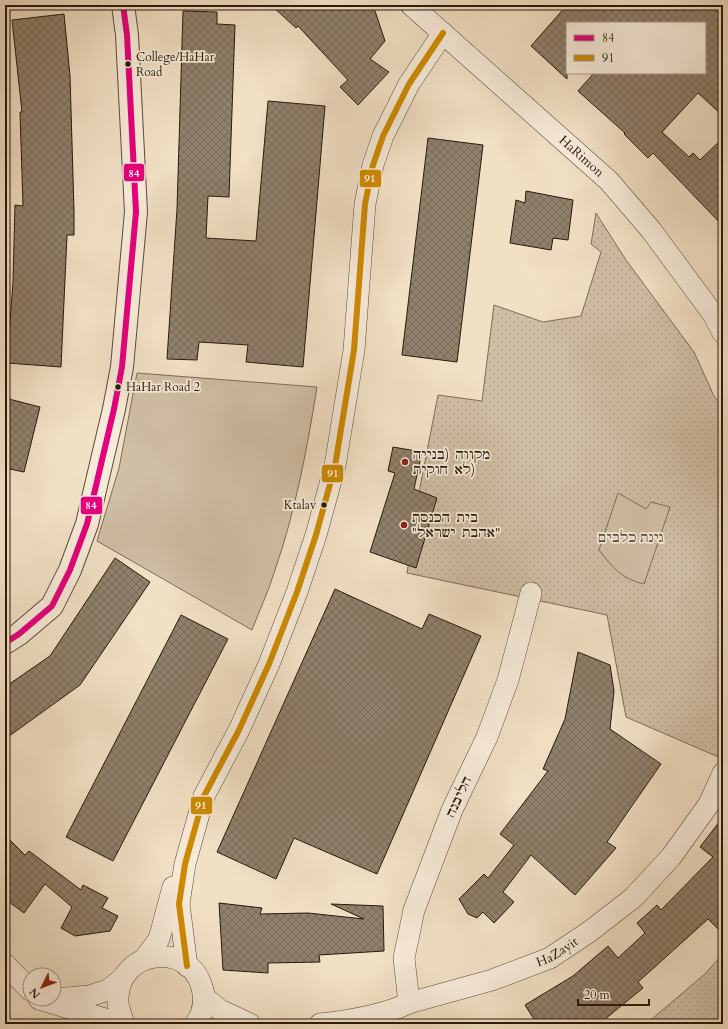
<svg xmlns="http://www.w3.org/2000/svg" width="728" height="1029" font-family="Cardo,'Frank Ruhl Libre',serif">
	<style>
		.grass { fill: url(#grass-dots); stroke: #7c6c58 }
		.park { fill: #d0bea5; stroke: #7c6c58 }
		.building { fill: url(#building-cross-hatch); stroke: #28190b }
		.lines { fill: none; stroke-linecap: round; stroke-linejoin: round }
		.minor-casing { stroke: #5a4b3a; stroke-width: 22 }
		.tertiary-casing { stroke: #5a4b3a; stroke-width: 24 }
		.minor { stroke: #f7ebd9; stroke-width: 21 }
		.tertiary { stroke: #f7ebd9; stroke-width: 22 }
		.bus-1-casing { stroke: #f7ebd9; stroke-width: 9 }
		.bus-2-casing { stroke: #f7ebd9; stroke-width: 9 }
		.bus-1 { stroke: #e5007d; stroke-width: 6 }
		.bus-2 { stroke: #ce8a02; stroke-width: 6 }
		.bus-dot { fill: #28190b; stroke: #f7ebd9; stroke-width: 1.5 }
		.poi-dot { fill: #8f2418; stroke: #f7ebd9; stroke-width: 1.5 }
		.labels { text-anchor: middle; dominant-baseline: central; stroke-width: 3.5; stroke-linejoin: round; paint-order: stroke }
		.bus-label { font-size: 12px; fill: #28190b; stroke: #f7ebd9; text-anchor: start }
		.street-label { font-size: 13px; fill: #28190b; stroke: #f7ebd9 }
		.poi-label { font-size: 13px; fill: #28190b; stroke: #f7ebd9; text-anchor: start }
		.park-label { font-size: 13px; font-style: italic; fill: #5a4b39; stroke: #f7ebd9 }
		.line-badge { stroke: #f7ebd9; stroke-width: 1.5 }
		.badge-label { font-size: 11px; text-anchor: middle; font-weight: bold; fill: #fff }
	</style>
	<defs>
		<pattern id="grass-dots" width="8" height="8" patternUnits="userSpaceOnUse"><rect width="8" height="8" fill="#d0bea5"/><path d="M2 2h.1M6 6h.1" fill="none" stroke="#b3a38d" stroke-width="1.8" stroke-linecap="round"/></pattern>
		<pattern id="building-cross-hatch" width="8" height="8" patternUnits="userSpaceOnUse"><rect width="8" height="8" fill="#91806c"/><path d="M0 0l8 8M0 8l8-8" fill="none" stroke="#766857"/></pattern>
	</defs>
	<rect width="100%" height="100%" fill="#f2e0c5"/>
	<filter id="stains"><feTurbulence type="fractalNoise" baseFrequency=".005" numOctaves="4"/><feColorMatrix values="0 0 0 0 .2 0 0 0 0 .09 0 0 0 0 .02 0 0 0 .5 -.17"/></filter>
	<radialGradient id="worn" r=".72"><stop offset=".6" stop-color="#630" stop-opacity="0"/><stop offset="1" stop-color="#630" stop-opacity=".3"/></radialGradient>
	<!-- grass -->
	<g class="grass">
		<path d="M596,213L626,260L694,352L714,396L723,408V759L626,717L607,615L407,573L420,487L438,395L482,401L494,305L543,322L581,316L601,252L591,244Z"/>
		<path d="M723,954V1024H646L705,974Z"/>
	</g>
	<!-- park -->
	<g class="park">
		<path d="M137,373L317,387C307,450 295,513 274,573C268,593 259,611 252,630L97,541L119,468Z"/>
		<path d="M618,493L646,509L651,502L670,507L644,584C622,579 613,568 599,550Z"/>
	</g>
	<!-- building -->
	<g class="building">
		<path d="M271,5H373L385,41L370,59L389,72L358,105L340,87L348,80L298,26L296,28Z"/>
		<path d="M567,5H717L723,11V116L698,93L662,132L689,157L693,153L700,160L723,138V226L653,153L648,158L624,134L625,133L578,91L594,73H705V23H567V79L531,46Z"/>
		<path d="M183,11L217,12V24L235,25L229,197L208,196L206,238L256,241L268,101L325,106L303,367L246,362L248,345L199,342L197,360L167,359L177,209Z"/>
		<path d="M64,14L70,76L74,211V235H67L61,367L7,363L13,282L15,205L23,206L20,112H22L12,20Z"/>
		<path d="M428,138L483,145L457,362L402,355Z"/>
		<path d="M526,191L573,200L568,240L553,238L551,250L510,243L516,200L525,203Z"/>
		<path d="M5,398L40,407L24,472L5,468Z"/>
		<path d="M393,447L422,452L414,489L437,498L416,568L370,552L395,473L388,471Z"/>
		<path d="M115,558L150,582L80,685L5,739V687L50,656Z"/>
		<path d="M335,589L422,629L429,614L481,636L377,874L294,838L276,879L217,852Z"/>
		<path d="M181,615L228,639L113,861L66,837Z"/>
		<path d="M578,652L610,665L614,691L610,729L661,764L607,842L616,848L575,895L531,855L503,892L514,902L494,923L483,912L477,918L468,914L459,899L484,874L488,878L514,845L500,834L548,771L543,769L565,719Z"/>
		<path d="M723,817V934L708,919L638,982L643,988L599,1024H537L525,1005L573,976L608,946L618,958L645,933L637,923L657,905L661,910L713,857L700,847Z"/>
		<path d="M5,835L25,855L29,851L81,890L83,885L108,898L102,908L118,916L110,931L75,936L61,928L72,907L45,884L24,913L5,899Z"/>
		<path d="M219,903L262,908L260,914L308,913L364,919L331,904L383,906L384,951L319,955L320,962L268,963V973L223,970Z"/>
	</g>
	<g class="lines">
		<!-- minor casing -->
		<g class="minor-casing">
			<g id="minor">
				<path id="s1" d="M411,5L609,181L651,230L713,314L723,333"/>
				<path d="M145,958L159,939L173,887"/>
				<path d="M5,964L30,990"/>
				<path d="M187,966L179,904L185,864L204,796L239,730L269,664L297,592L316,535L335,466L354,350L365,204L373,165L383,136L409,84L443,33"/>
				<path d="M202,987L205,998L220,1010L250,1024"/>
				<path d="M39,999L122,1024"/>
				<path d="M55,999L89,996L108,990L123,978"/>
				<path d="M409,1003L404,958L414,910L452,810L487,737L508,680L531,593"/>
				<path d="M124,1024C122,1017 119,1010 118,1003C115,947 195,939 203,993C204,1005 203,1015 195,1024"/>
				<path id="s2" d="M320,1024C349,1021 382,1016 409,1003L492,980L550,958L589,932L633,898L671,857L709,804L723,773"/>
			</g>
		</g>
		<!-- tertiary casing -->
		<g class="tertiary-casing">
			<path id="tertiary" d="M5,643L19,634L52,606L70,570L87,524L114,409L122,367L136,212L127,35L123,5"/>
		</g>
		<!-- minor -->
		<use href="#minor" class="minor"/>
		<!-- tertiary -->
		<use href="#tertiary" class="tertiary"/>
		<!-- bus-1 casing -->
		<g class="bus-1-casing">
			<path id="bus-1" d="M5,643L19,634L52,606L70,570L87,524L114,409L122,367L136,212L127,35L123,5"/>
		</g>
		<!-- bus-2 casing -->
		<g class="bus-2-casing">
			<path id="bus-2" d="M187,966L179,904L185,864L204,796L239,730L269,664L297,592L316,535L335,466L354,350L365,204L373,165L383,136L409,84L443,33"/>
		</g>
		<!-- bus-1 -->
		<use href="#bus-1" class="bus-1"/>
		<!-- bus-2 -->
		<use href="#bus-2" class="bus-2"/>
	</g>
	<!-- markers -->
	<g class="bus-dot">
		<circle cx="128" cy="64" r="3.5"/>
		<circle cx="118" cy="387" r="3.5"/>
		<circle cx="324" cy="505" r="3.5"/>
	</g>
	<g class="poi-dot">
		<circle cx="405" cy="462" r="4"/>
		<circle cx="404" cy="525" r="4"/>
	</g>
	<g class="labels">
		<!-- bus labels -->
		<g class="bus-label">
			<text x="136" y="57">College/HaHar<tspan x="136" dy="15">Road</tspan></text>
			<text x="126" y="387">HaHar Road 2</text>
			<text x="316" y="505" text-anchor="end">Ktalav</text>
		</g>
		<!-- street labels -->
		<g class="street-label">
			<text stroke="none"><textPath href="#s1" startOffset="228">HaRimon</textPath></text>
			<text transform="translate(459 797) rotate(-65)">הליבנה</text>
			<text stroke="none"><textPath href="#s2" startOffset="249">HaZayit</textPath></text>
		</g>
		<!-- poi labels -->
		<g class="poi-label">
			<text x="413" y="455">מקווה (בנייה<tspan x="413" dy="15">לא חוקית)</tspan></text>
			<text x="412" y="518">בית הכנסת<tspan x="412" dy="15">"אהבת ישראל"</tspan></text>
		</g>
		<!-- park labels -->
		<g class="park-label">
			<text x="631" y="538">גינת כלבים</text>
		</g>
	</g>
	<g class="line-badge">
		<rect x="123" y="163" width="22" height="19" rx="4" fill="#e5007d"/>
		<rect x="359" y="169" width="23" height="19" rx="4" fill="#ce8a02"/>
		<rect x="321" y="464" width="23" height="19" rx="4" fill="#ce8a02"/>
		<rect x="80" y="496" width="23" height="19" rx="4" fill="#e5007d"/>
		<rect x="190" y="796" width="23" height="19" rx="4" fill="#ce8a02"/>
	</g>
	<g class="badge-label">
		<text x="134" y="177">84</text>
		<text x="370" y="182">91</text>
		<text x="333" y="477">91</text>
		<text x="91" y="509">84</text>
		<text x="201" y="809">91</text>
	</g>
	<!-- margin -->
	<rect width="728" height="1029" fill="none" stroke="#f2e0c5" stroke-width="20"/>
	<rect x="6" y="6" width="716" height="1017" fill="none" stroke="#28190b" stroke-width="2"/>
	<rect x="10" y="10" width="708" height="1009" fill="none" stroke="#28190b"/>
	<!-- legend -->
	<rect x="566" y="22" width="140" height="52" fill="#f7ebd9" stroke="#a49787"/>
	<rect x="574" y="35" width="20" height="6" fill="#e5007d" stroke="#a49787"/>
	<text x="602" y="42" font-size="12" fill="#28190b">84</text>
	<rect x="574" y="55" width="20" height="6" fill="#ce8a02" stroke="#a49787"/>
	<text x="602" y="62" font-size="12" fill="#28190b">91</text>
	<!-- north arrow -->
	<g transform="translate(42 987) rotate(228)"><circle r="19" fill="#f7ebd9" stroke="#a49787"/>
	<path d="M0-3L7 15L0 10L-7 15Z" fill="#8f2418"/>
	<text y="-6" font-size="11" font-weight="bold" text-anchor="middle" fill="#28190b">N</text>
	</g>
	<!-- scale -->
	<path d="M578 999v6h71v-6" fill="none" stroke="#28190b" stroke-width="2"/>
	<text x="584" y="999" font-size="12" fill="#28190b" stroke="#f7ebd9" stroke-width="3" paint-order="stroke">20 m</text>
	<rect width="100%" height="100%" filter="url(#stains)"/>
	<rect width="100%" height="100%" fill="url(#worn)"/>
</svg>
